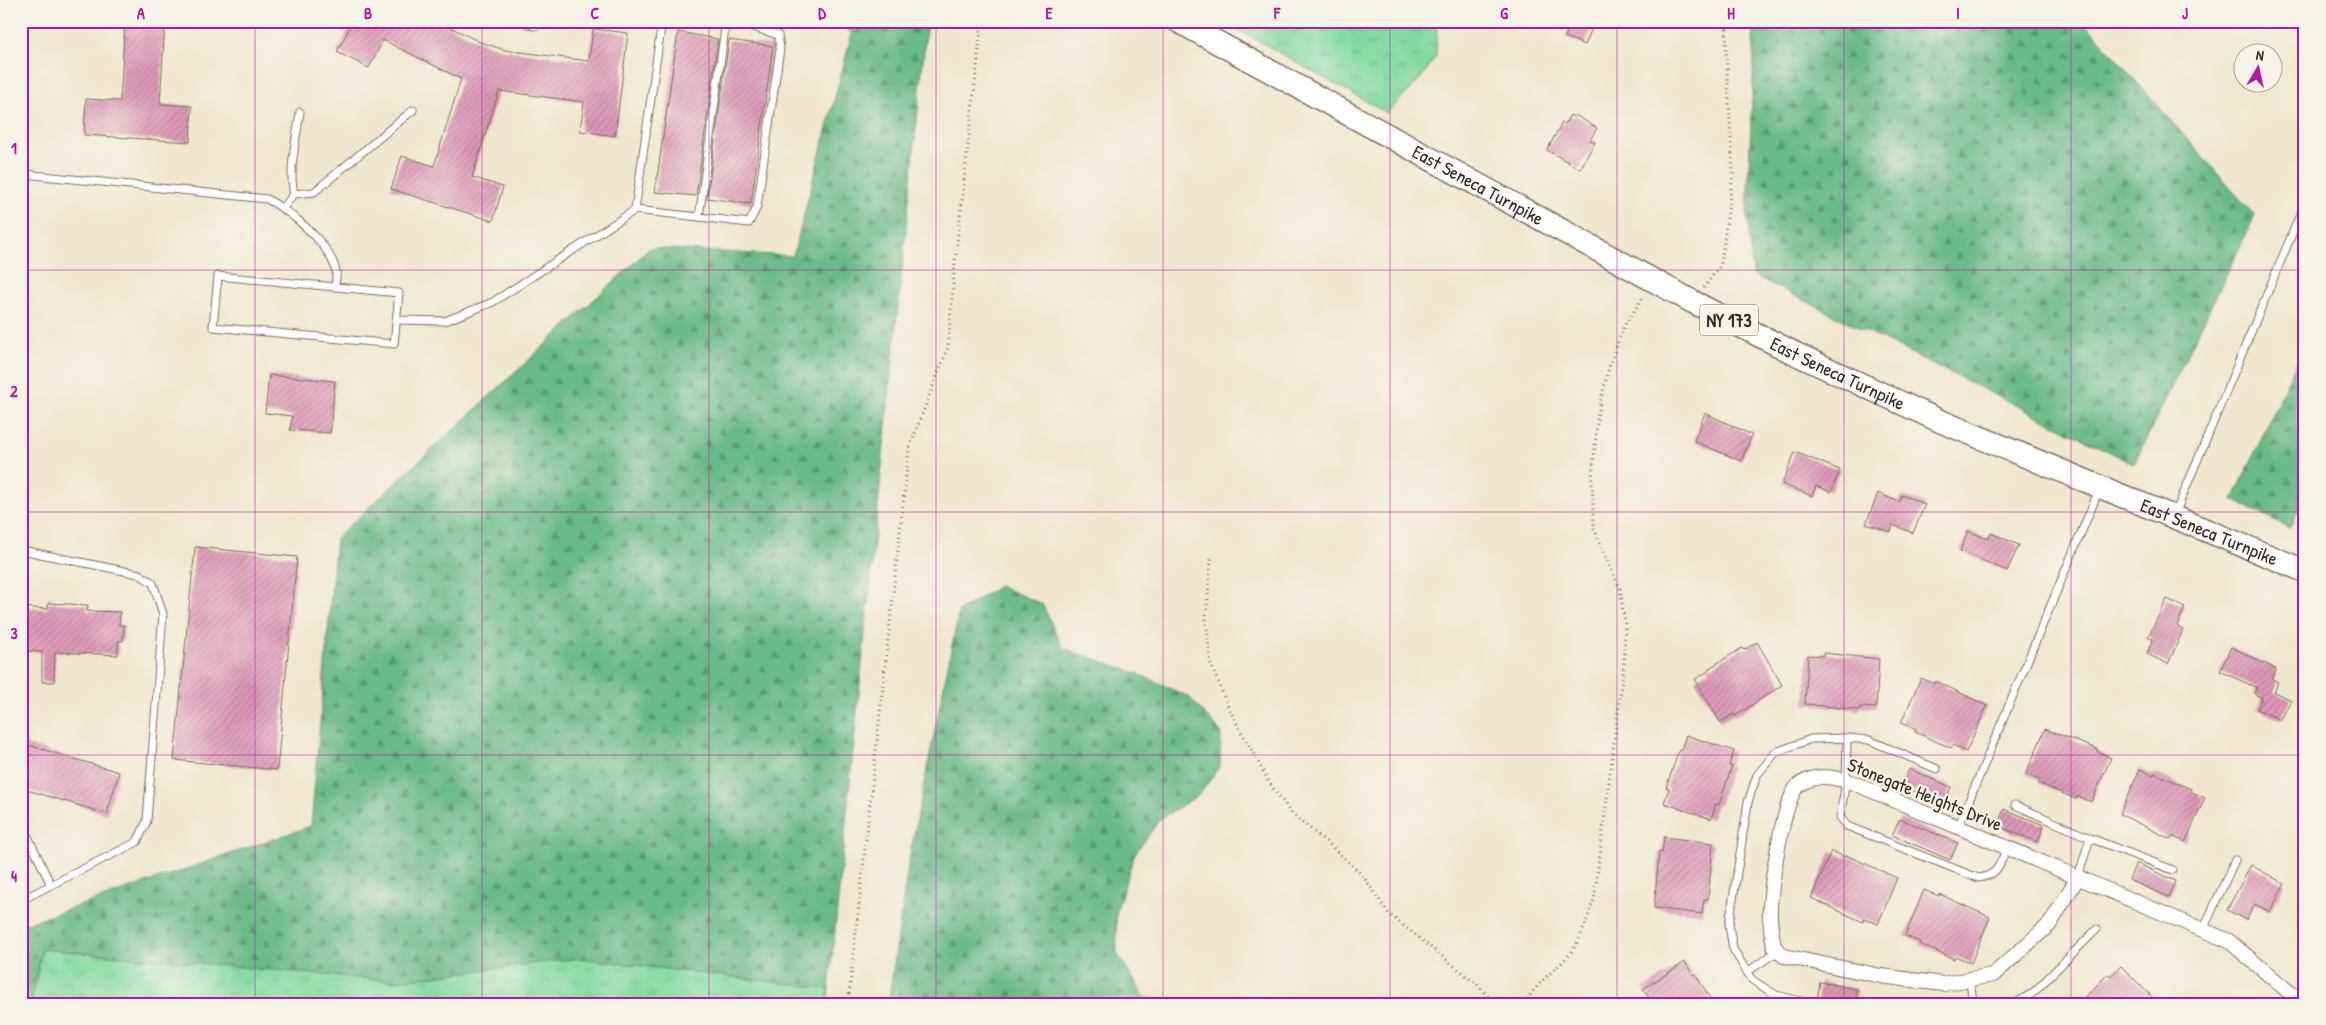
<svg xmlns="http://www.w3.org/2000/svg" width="2326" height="1025" font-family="'Patrick Hand',sans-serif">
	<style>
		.grass { fill: url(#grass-tufts); stroke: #5e825f }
		.forest { fill: url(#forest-firs); stroke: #527252 }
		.building { fill: url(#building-hatch) }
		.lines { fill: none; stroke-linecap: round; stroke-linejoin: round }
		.service-casing { stroke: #7a6c5b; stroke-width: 9 }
		.minor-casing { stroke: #7a6c5b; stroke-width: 16 }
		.primary-casing { stroke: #7a6c5b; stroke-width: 25 }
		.path { stroke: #7a6c5b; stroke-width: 3; stroke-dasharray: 1 4; stroke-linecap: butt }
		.service { stroke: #fff; stroke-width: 7 }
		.minor { stroke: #fff; stroke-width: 14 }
		.primary { stroke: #fff; stroke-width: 22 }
		.grid { fill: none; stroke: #b5179e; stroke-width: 1; stroke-opacity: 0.55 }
		.labels { text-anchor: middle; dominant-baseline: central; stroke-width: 5; stroke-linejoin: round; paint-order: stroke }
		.shield { fill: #f7f3e8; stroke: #73665b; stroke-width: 1 }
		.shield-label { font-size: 18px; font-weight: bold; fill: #3b2a1e }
		.street-label { font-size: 19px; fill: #3b2a1e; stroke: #f7f3e8 }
		.neatline { fill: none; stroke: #b5179e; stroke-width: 2 }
		.grid-label { font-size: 16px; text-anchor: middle; font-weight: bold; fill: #b5179e }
	</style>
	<defs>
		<pattern id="grass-tufts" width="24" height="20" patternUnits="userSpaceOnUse" patternTransform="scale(1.25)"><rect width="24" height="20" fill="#82daa0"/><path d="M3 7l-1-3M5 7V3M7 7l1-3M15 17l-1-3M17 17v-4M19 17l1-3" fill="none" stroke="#71bb89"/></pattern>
		<pattern id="forest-firs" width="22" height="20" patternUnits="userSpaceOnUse" patternTransform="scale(1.25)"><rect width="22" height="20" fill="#69ba86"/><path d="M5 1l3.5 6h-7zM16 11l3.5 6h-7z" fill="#58976d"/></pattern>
		<pattern id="building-hatch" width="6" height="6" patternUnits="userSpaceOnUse" patternTransform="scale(1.25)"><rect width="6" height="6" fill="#dd98b7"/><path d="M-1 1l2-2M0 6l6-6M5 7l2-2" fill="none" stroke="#b47c94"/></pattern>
	</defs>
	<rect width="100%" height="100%" fill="#f7f3e8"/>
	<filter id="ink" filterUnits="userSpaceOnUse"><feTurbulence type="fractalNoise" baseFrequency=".02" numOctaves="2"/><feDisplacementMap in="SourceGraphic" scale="10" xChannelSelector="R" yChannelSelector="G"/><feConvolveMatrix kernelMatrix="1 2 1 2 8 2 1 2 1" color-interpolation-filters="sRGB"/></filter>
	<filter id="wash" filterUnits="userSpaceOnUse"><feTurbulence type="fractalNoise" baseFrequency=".0096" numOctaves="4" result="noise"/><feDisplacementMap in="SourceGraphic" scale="20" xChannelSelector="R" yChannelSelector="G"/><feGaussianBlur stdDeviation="1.12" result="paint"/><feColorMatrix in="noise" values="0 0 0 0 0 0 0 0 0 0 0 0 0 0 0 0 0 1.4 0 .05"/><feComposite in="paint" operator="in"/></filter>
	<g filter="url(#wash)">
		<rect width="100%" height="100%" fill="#efe7cd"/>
		<!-- grass -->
		<g class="grass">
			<path d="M1223,21H1437L1436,56L1420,79L1387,113Z"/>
			<path d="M42,949L393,981L578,958L829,989L827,1004H31Z"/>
		</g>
		<!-- forest -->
		<g class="forest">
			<path d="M836,21H927L829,989L578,958L393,981L42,949L31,1004H21V924H26L311,826L336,538L650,248L793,256L852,33Z"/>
			<path d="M1752,21H2083L2255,216L2134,464L1753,275L1747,212L1754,53Z"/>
			<path d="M2305,344V495L2290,528L2233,500Z"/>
			<path d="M999,586L1042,604L1063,648L1139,674L1189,697L1221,732L1220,766L1199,795L1161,818L1134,855L1116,913L1117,953L1144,996L1159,1004H888L910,854L959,611Z"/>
		</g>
		<g id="blocks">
			<!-- building -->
			<g class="building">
				<path d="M125,21H165L160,104L192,106L190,142L84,135L86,99L120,101Z"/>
				<path d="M353,21H438L480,42L505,50L589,61L593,29L628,33L615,136L580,131L584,102L499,91L472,177L503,187L493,221L391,189L402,156L434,166L461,79L383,40L369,68L337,52Z"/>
				<path d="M1572,21H1595L1585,45L1565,37Z"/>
				<path d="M678,32L718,39L696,196L655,192Z"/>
				<path d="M729,40L773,46L751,204L707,198Z"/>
				<path d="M1570,115L1574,117L1575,115L1597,128L1590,140L1595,142L1580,169L1547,150L1562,123L1565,124Z"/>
				<path d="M269,375L335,381L330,433L290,430L292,416L265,413Z"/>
				<path d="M1705,413L1752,435L1741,461L1694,441Z"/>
				<path d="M1795,452L1840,470L1831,492L1816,486L1812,496L1782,484Z"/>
				<path d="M1878,493L1899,502L1902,495L1925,504L1913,533L1893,525L1891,532L1866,524Z"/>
				<path d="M1968,531L1988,539L1991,533L2019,545L2007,571L1960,551Z"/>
				<path d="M195,547L297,557L277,770L174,760Z"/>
				<path d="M2167,599L2185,607L2177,626L2183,630L2168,664L2147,654L2153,639L2148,637Z"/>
				<path d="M48,603L88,605L87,611L120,612L119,625H124L123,641H118V655L55,652L54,682H42V652L21,651V607L48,609Z"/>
				<path d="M1757,642L1782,685L1735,716L1734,714L1720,722L1695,679L1709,671L1708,669L1742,648L1744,650Z"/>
				<path d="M2231,647L2276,669L2272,679L2278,682L2274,692L2291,700L2281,720L2257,709L2262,698L2254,694L2257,688L2220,671Z"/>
				<path d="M1823,653L1879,659L1876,708L1860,707V710L1805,704L1808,655L1823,656Z"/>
				<path d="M1921,678L1935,684L1936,681L1987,706L1966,752L1953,745L1951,748L1915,732L1916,729L1901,723Z"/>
				<path d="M2045,729L2097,749V751L2111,758L2091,802L2077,796L2076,799L2038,783L2040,780L2026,774Z"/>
				<path d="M1686,735L1734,751L1729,766H1732L1719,805L1716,804L1711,819L1664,803L1669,788H1666L1679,750H1681Z"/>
				<path d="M21,743L119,772L107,814L21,788Z"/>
				<path d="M1909,769L1951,787L1944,804L1902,786Z"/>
				<path d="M2140,769L2153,775L2154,773L2191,789L2190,791L2205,798L2185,842L2172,836L2170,839L2120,814Z"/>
				<path d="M2004,809L2044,825L2038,842L1997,826Z"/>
				<path d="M1900,819L1958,843L1950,860L1892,835Z"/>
				<path d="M1664,837L1713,843L1708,899H1704L1702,914L1654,908L1659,852L1662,853Z"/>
				<path d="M1831,851L1845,857L1846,855L1897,878L1878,924L1864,918L1863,922L1811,898Z"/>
				<path d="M2136,863L2176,881L2169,897L2129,880Z"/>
				<path d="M2251,865L2285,884L2270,912L2255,904L2246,920L2227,910Z"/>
				<path d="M1924,890L1939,896V894L1990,917L1971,963L1955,956L1954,959L1919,944L1920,942L1905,936Z"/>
				<path d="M1685,962L1693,975L1695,974L1714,1004H1653L1643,989Z"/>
				<path d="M2121,966L2159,1004H2078L2108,974L2110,976Z"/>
				<path d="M1820,982L1857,989L1855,1004L1817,1000Z"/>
			</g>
		</g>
	</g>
	<g filter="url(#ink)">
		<use href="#blocks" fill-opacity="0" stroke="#7a6c5b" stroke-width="1"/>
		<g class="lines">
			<!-- service casing -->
			<g class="service-casing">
				<g id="service">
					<path d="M520,21L534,26L553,21"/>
					<path d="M21,149L24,174"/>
					<path d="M294,194C288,167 297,138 300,112"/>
					<path d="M283,208L294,194L314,192L413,110"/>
					<path d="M635,210L699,217L726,21"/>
					<path d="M699,217L749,223L757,207L780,49L778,35L734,21"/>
					<path d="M21,219L24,174L267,199C292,213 329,242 336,271C337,276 335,282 335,287"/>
					<path d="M218,276L399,293L394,344L213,327Z"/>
					<path d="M396,320L445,321L493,302L635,210L662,21"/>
					<path d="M2175,514L2305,203"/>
					<path d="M21,550L139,574L153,583L163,614L147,821L137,842L27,897L21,898"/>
					<path d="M1847,738L1869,740L1937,769"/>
					<path d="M2015,805L2090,838L2078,877"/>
					<path d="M21,822L51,885"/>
					<path d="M1958,827L2099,490"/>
					<path d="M2090,838L2173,870"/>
					<path d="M2203,930L2235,860"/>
					<path d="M1747,972L1778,951"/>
					<path d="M1969,979L1974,1004"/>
					<path d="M1813,1004L1776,995L1752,980L1733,949L1729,925L1748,802L1757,775L1776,752L1811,739L1847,738L1846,781L1840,817L1847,826L1978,878C1998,876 2000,864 2007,847"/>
					<path d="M2014,1004L2033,993L2097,929"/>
				</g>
			</g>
			<!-- minor casing -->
			<g class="minor-casing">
				<path id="minor" d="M2078,877L2050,924L1993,975L1943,984L1881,976L1784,956L1774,947C1772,934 1769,921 1770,909C1771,887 1783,794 1800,784C1819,773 1831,777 1851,782L2229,941L2296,998"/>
			</g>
			<!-- primary casing -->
			<g class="primary-casing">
				<g id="primary">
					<path id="s1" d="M1178,21L1693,302L1796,354L1940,421L2305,571"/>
				</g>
			</g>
			<!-- path -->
			<g class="path">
				<path d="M1704,288L1721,264L1733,174L1726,50L1727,21"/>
				<path d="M1211,559L1206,619L1211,665L1230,711L1270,784L1292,814L1329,844L1363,876L1389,914L1478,985L1495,1004"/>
				<path d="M848,1004L909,449L948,347L955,262L982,21"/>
				<path d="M1525,1004C1535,983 1555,971 1570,954C1582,939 1587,917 1594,900L1624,664L1625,625L1620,589L1594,529L1592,479L1598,412L1609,367L1624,326L1644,296"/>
			</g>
			<!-- service -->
			<use href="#service" class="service"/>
			<!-- minor -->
			<use href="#minor" class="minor"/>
			<!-- primary -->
			<use href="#primary" class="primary"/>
		</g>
	</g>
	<!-- grid -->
	<path class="grid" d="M255,21V1004M482,21V1004M709,21V1004M936,21V1004M1163,21V1004M1390,21V1004M1617,21V1004M1844,21V1004M2071,21V1004M21,270H2305M21,512H2305M21,755H2305"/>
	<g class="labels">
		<!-- shield labels -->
		<rect class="shield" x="1700" y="304.5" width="58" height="31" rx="4"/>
		<g class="shield-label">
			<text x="1729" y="320">NY 173</text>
		</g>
		<!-- street labels -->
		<g class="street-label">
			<text stroke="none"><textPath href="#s1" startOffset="342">East Seneca Turnpike</textPath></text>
			<text stroke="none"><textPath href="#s1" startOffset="748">East Seneca Turnpike</textPath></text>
			<text stroke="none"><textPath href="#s1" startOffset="1152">East Seneca Turnpike</textPath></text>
			<text transform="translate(1925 794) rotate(22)">Stonegate Heights Drive</text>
		</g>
	</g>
	<!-- margin -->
	<rect width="2326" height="1025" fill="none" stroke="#f7f3e8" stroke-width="55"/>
	<!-- north arrow -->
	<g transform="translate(2258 68) rotate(9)"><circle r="24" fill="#f7f3e8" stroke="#aca397"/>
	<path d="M0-4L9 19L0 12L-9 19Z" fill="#b5179e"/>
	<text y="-8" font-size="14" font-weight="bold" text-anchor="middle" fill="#3b2a1e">N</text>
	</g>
	<rect x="28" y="28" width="2270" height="970" class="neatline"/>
	<g class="grid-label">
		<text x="141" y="19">A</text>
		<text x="368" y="19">B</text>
		<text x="595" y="19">C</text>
		<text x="822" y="19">D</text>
		<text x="1049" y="19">E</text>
		<text x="1277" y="19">F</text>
		<text x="1504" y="19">G</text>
		<text x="1731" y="19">H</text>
		<text x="1958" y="19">I</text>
		<text x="2185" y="19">J</text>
		<text x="14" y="154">1</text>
		<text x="14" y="397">2</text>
		<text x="14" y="639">3</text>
		<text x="14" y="882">4</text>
	</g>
</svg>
